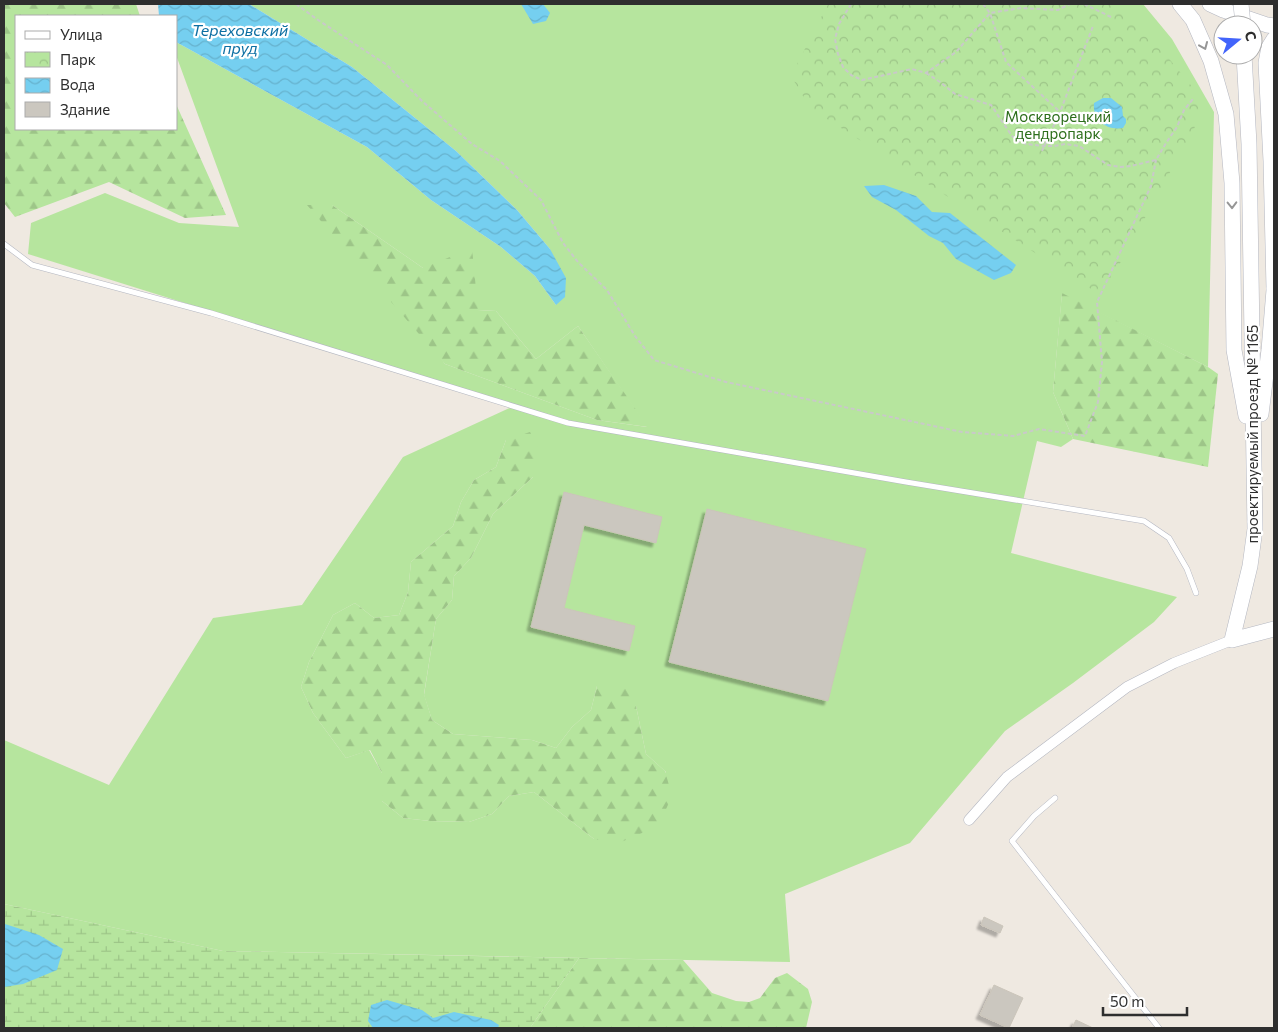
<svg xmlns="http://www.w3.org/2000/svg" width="1278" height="1032" font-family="Commissioner,sans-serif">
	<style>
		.grass { fill: #b6e59e; fill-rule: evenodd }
		.forest { fill: url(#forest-firs) }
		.wetland { fill: url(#wetland-marsh) }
		.park { fill: url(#park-crowns) }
		.water { fill: url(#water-waves) }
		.building { fill: #cbc7bf; stroke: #cbc5ba; filter: url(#shadow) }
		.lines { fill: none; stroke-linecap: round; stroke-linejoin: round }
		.lane-casing { stroke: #b4b7c1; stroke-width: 6 }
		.street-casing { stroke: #b4b7c1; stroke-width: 11 }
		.secondary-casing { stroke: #b4b7c1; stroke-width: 16 }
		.path { stroke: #c9c9c9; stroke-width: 2; stroke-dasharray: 4 2.5; stroke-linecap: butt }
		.lane { stroke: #fff; stroke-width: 5 }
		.street { stroke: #fff; stroke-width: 10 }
		.secondary { stroke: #fff; stroke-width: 15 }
		.secondary-bridge-casing { stroke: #b4b7c1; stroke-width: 16; stroke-linecap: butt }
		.secondary-bridge { stroke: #fff; stroke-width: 15 }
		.oneway { stroke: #969696 }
		.labels { text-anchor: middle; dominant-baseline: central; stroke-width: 4.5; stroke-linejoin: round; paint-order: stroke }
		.park-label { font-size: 15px; fill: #2c6e1b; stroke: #fff }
		.street-label { font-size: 15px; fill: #2e2e2e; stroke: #fff }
		.water-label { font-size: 16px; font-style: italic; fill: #0d6fa3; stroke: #fff }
	</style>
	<defs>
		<pattern id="forest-firs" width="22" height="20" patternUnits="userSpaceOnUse" patternTransform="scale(1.25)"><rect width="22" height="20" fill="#b6e59e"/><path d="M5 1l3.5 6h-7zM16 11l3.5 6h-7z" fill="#9dc588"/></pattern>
		<pattern id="wetland-marsh" width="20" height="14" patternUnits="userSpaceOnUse" patternTransform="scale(1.25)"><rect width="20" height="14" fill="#b6e59e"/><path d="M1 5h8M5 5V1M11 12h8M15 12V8" fill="none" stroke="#9dc588"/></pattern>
		<pattern id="park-crowns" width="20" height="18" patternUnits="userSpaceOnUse" patternTransform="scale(1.25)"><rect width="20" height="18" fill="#b6e59e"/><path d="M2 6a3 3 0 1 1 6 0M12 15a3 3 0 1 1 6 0" fill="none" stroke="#9dc588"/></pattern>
		<pattern id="water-waves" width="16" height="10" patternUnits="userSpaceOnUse" patternTransform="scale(1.25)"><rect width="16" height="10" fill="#75cff0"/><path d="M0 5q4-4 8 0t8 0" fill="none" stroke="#66b2ce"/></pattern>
		<filter id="shadow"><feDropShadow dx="-4" dy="4" stdDeviation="1" flood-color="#0004"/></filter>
	</defs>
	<rect width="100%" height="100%" fill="#efe9e1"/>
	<!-- grass -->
	<path class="grass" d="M249,4H1143L1172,39L1214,112L1208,367L1062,294L1053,392L1073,439L1061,447L1037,441L1011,553L1177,597L1154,622L1073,683L1005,731L910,843L785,894L790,962L223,951L4,904V740L109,785L213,618L302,605L403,457L514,406L28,254L31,223L105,193L179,223L239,227L176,55V42L367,147L431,200L501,247L535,276L556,305L550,249L517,210L456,151L352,67ZM332,205L423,268L478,310L496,311L536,359L578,326L647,427L597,420L445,364ZM506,440L533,477L493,514L471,558L454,576L452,600L436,619L424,695L432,720L453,734L532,740L556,748L572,727L591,710L597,686L636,706L646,754L666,772L594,839L534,792L509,796L492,814L469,822L430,821L403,818L382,801V773L369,750L346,758L313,713L301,687L309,662L333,615L355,603L374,618L399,615L408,592L411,562L453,526L461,502L474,480L496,467Z"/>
	<!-- forest -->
	<g class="forest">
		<path d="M4,4H136L140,16H16V129H176V104L226,215L185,218L109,182L15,217L4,203Z"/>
		<path d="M307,205H332L423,268L472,248L478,310L496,311L536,359L578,326L648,427L597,420L445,364Z"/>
		<path d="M1062,293L1208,367L1218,374L1208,467L1073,439L1053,392Z"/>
		<path d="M530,432L542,454L533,477L493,514L471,558L454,576L452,600L436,619L424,694L432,720L453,734L532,740L556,748L572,727L591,710L597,686L623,685L636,706L646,754L665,771L672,796L662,818L642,833L619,843L594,839L534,792L509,796L492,814L469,822L430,821L403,818L382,801V773L370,750L346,758L313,713L301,687L309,662L333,615L355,603L374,618L399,615L408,592L411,562L453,526L461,502L474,480L496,467L506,440Z"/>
		<path d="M579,958L683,960L712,993L736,1001L749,1002L760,998L775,978L787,973L808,989L812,1002L806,1028H530Z"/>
	</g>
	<!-- wetland -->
	<path class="wetland" d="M4,904L223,951L579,958L530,1028H4Z"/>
	<!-- park -->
	<path class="park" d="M828,4H1117L1134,16L1207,105L1102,296L810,108L791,76Z"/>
	<!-- water -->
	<g class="water">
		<path d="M158,4H249L352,67L456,151L517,210L550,249L566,278L565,297L556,305L535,276L501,247L431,200L367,147L176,42V16H159Z"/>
		<path d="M521,4H543L550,13L546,21L533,24Z"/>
		<path d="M1103,98H1111L1122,107L1123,116L1126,119V123L1123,128C1107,131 1092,120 1094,103Z"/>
		<path d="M884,185L916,196L932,212L950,213L1016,265L1011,273L994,280L956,259L943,243L929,236L896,210L872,197L864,186Z"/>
		<path d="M5,924L39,935L63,949L57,970L23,984L4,987V925Z"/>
		<path d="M387,1000L422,1010L433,1018L454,1012L491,1020L499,1025L498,1028H373L368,1021L371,1005Z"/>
	</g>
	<!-- building -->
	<g class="building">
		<path d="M564,492L662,517L656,543L584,525L564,608L635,626L629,651L531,627Z"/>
		<path d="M707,509L866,549L828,701L669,662Z"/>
		<path d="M984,917L1003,926L1000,933L981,925Z"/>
		<path d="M994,985L1023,998L1009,1028L980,1015Z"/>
		<path d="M1076,1020L1093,1028H1072Z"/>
	</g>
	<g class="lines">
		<!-- lane casing -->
		<g class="lane-casing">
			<g id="lane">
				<path d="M4,244L32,265L211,313L568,423L906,482L1144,521L1169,538L1187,569L1196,593"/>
				<path d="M1055,798L1034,816L1012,841L1159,1028"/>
			</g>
		</g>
		<!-- street casing -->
		<g class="street-casing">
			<path id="street" d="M969,820L1007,777L1127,687L1174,663L1232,640"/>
		</g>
		<!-- secondary casing -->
		<g class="secondary-casing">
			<g id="secondary">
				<path d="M1180,4L1193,20L1211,61L1226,114L1232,183L1234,350L1246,416"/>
				<path d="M1210,4L1223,10L1267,25L1274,26"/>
				<path d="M1274,39L1269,47L1266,63L1271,161L1274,288"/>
				<path d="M1244,55L1249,144L1255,529L1250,566L1232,640L1274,629"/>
				<path d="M1261,414L1269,350L1274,290"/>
			</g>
		</g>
		<!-- path -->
		<g class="path">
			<path d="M296,4L318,20L387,65L422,101L472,144L500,161L541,200L563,243L578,262L607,290L635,336L654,360L726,382L962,432L1013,436L1039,429L1085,436L1098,402L1102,362L1097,302L1151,186L1156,160"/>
			<path d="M851,4L839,24L835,39L838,54L843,67L851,75L862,80L912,69L926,73L956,52L990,13L1021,8L1058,10L1070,4"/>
			<path d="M983,4L990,13L1006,62L1060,112"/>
			<path d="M1084,4L1111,17"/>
			<path d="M926,73L940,82L955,94L991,105L1012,136L1018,141L1026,144L1045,146H1054L1065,144L1079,146L1108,165L1120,167L1131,166L1156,160L1166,143L1177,127L1184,110L1193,99"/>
			<path d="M1042,151L1060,112L1093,26"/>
		</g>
		<!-- lane -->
		<use href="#lane" class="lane"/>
		<!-- street -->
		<use href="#street" class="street"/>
		<!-- secondary -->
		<use href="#secondary" class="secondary"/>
		<!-- secondary-bridge casing -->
		<g class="secondary-bridge-casing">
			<path id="secondary-bridge" d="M1241,4L1243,25"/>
		</g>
		<!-- secondary-bridge -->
		<use href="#secondary-bridge" class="secondary-bridge"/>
	</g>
	<!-- one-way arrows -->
	<defs><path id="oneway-chevron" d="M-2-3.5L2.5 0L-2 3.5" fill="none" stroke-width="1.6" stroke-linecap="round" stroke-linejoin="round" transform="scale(1.25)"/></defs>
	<g class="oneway">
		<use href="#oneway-chevron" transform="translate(1204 46) rotate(67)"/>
		<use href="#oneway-chevron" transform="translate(1232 205) rotate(89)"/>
	</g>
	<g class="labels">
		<!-- park labels -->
		<g class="park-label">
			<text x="1058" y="116">Москворецкий<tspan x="1058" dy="17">дендропарк</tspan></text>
		</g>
		<!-- street labels -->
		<g class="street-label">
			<text transform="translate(1252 434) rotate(-90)">проектируемый проезд № 1165</text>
		</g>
		<!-- water labels -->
		<g class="water-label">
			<text x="240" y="29">Тереховский<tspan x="240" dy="18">пруд</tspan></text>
		</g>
	</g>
	<!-- border -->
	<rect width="1278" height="1032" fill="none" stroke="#2e2e2e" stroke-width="10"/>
	<!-- legend -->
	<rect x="15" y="15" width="162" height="115" fill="#ffffff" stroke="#ababab"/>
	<rect x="25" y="31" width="25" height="8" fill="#ffffff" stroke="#ababab"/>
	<text x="60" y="40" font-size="15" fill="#2e2e2e">Улица</text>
	<rect x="25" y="52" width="25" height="15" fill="url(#park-crowns)" stroke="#ababab"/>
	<text x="60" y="65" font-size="15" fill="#2e2e2e">Парк</text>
	<rect x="25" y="78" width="25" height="15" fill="url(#water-waves)" stroke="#ababab"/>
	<text x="60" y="90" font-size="15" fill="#2e2e2e">Вода</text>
	<rect x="25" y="102" width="25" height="15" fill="#cbc7bf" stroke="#ababab"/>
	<text x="60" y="115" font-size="15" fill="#2e2e2e">Здание</text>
	<!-- north arrow -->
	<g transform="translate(1238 40) rotate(72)"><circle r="24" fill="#ffffff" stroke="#ababab"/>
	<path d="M0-4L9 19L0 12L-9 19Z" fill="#4264fb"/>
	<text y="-8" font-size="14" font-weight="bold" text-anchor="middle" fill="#2e2e2e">С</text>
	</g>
	<!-- scale -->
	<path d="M1103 1007v8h84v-8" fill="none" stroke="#2e2e2e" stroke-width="2.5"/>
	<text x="1110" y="1007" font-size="15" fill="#2e2e2e" stroke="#ffffff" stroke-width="4" paint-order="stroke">50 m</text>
</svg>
